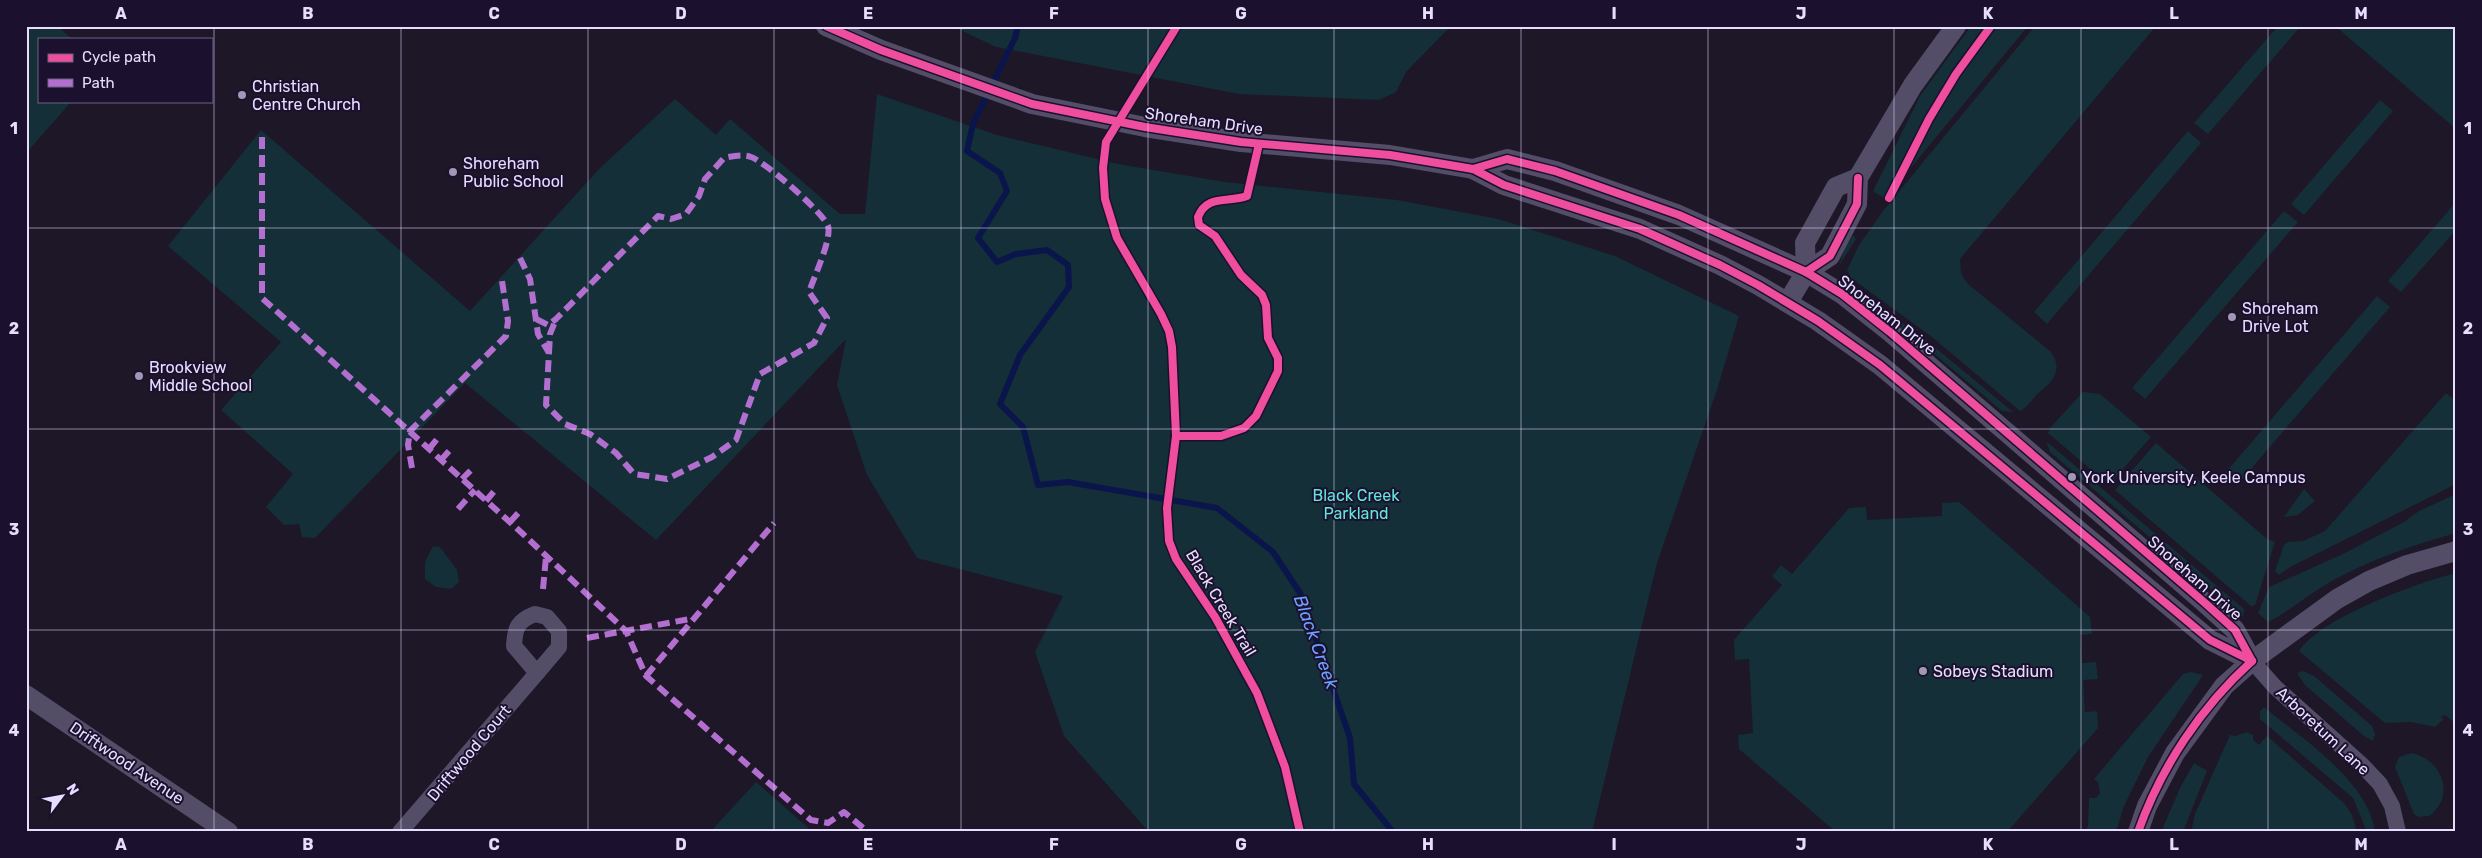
<svg xmlns="http://www.w3.org/2000/svg" width="2482" height="858" font-family="Rubik,sans-serif">
	<style>
		.green { fill: #142f37 }
		.lines { fill: none; stroke-linecap: round; stroke-linejoin: round }
		.stream { stroke: #0a164b; stroke-width: 6 }
		.minor { stroke: #534d68; stroke-width: 16 }
		.tertiary { stroke: #534d68; stroke-width: 20 }
		.quiet { stroke: #b36fd0; stroke-width: 6; stroke-dasharray: 12 6; stroke-linecap: butt }
		.cycleway-casing { stroke: #1b112e; stroke-width: 11 }
		.cycleway { stroke: #ef4d9e; stroke-width: 8 }
		.grid { fill: none; stroke: #e7deff; stroke-width: 1; stroke-opacity: 0.55 }
		.poi-dot { fill: #a098b4; stroke: #1b112e; stroke-width: 2 }
		.labels { text-anchor: middle; dominant-baseline: central; stroke-width: 4; stroke-linejoin: round; paint-order: stroke }
		.poi-label { font-size: 16px; fill: #e7deff; stroke: #1b112e; text-anchor: start }
		.street-label { font-size: 16px; fill: #e7deff; stroke: #1b112e }
		.park-label { font-size: 16px; fill: #62e7dd; stroke: #1b112e }
		.water-label { font-size: 18px; font-style: italic; fill: #6ca1ff; stroke: #1b112e }
		.neatline { fill: none; stroke: #e7deff; stroke-width: 2 }
		.grid-label { font-size: 16px; text-anchor: middle; font-weight: bold; fill: #e7deff }
	</style>
	<rect width="100%" height="100%" fill="#1d1728"/>
	<!-- green -->
	<g class="green">
		<path d="M26,26H57L72,39H39V101H72L26,153Z"/>
		<path d="M952,26H1451L1406,72L1396,92L1379,100L1239,94L996,47Z"/>
		<path d="M1971,26H2028L1885,199L1873,191L1920,96Z"/>
		<path d="M2035,26H2156L1960,259L1961,274L1968,284L2050,351C2063,367 2055,380 2041,391C2033,397 2029,406 2020,411L1932,337L1851,278L1847,270L1859,245L1883,211Z"/>
		<path d="M2278,26H2301L2208,134L2194,123Z"/>
		<path d="M2335,26H2456V129Z"/>
		<path d="M877,94L997,135L1118,164L1225,182L1397,200L1498,219L1615,256L1739,316L1717,390L1657,563L1592,832H1149L1064,736L1035,652L1063,596L917,558L867,475L837,385L846,339L656,540L465,383L315,538L302,537L299,524L284,525L266,507L293,474L221,410L281,342L168,246L261,130L470,311L600,168L675,99L716,135L730,119L840,214H865Z"/>
		<path d="M2380,100L2393,111L2304,215L2291,204Z"/>
		<path d="M2188,131L2201,143L2047,324L2034,312Z"/>
		<path d="M2456,202V230L2401,292L2388,281Z"/>
		<path d="M2284,211L2298,222L2145,399L2132,388Z"/>
		<path d="M1853,235L1856,239L1839,266L1845,248Z"/>
		<path d="M1846,281L1931,344L2013,412L2002,411L1919,341L1856,296L1848,288Z"/>
		<path d="M2377,296L2390,307L2238,484L2225,473Z"/>
		<path d="M2083,392L2100,394L2151,437L2109,485L2048,433L2050,428Z"/>
		<path d="M2446,393L2456,401V484L2290,567L2279,575L2275,571L2284,545L2288,542L2303,541L2325,531Z"/>
		<path d="M2046,441L2244,609L2243,617L2050,452Z"/>
		<path d="M2156,443L2267,539L2275,542L2255,605L2251,606L2115,490Z"/>
		<path d="M2304,489L2315,501L2298,515L2284,517Z"/>
		<path d="M2456,494V533C2412,545 2370,560 2330,582C2309,594 2290,611 2268,622L2258,613L2269,587L2343,554L2404,522L2419,511Z"/>
		<path d="M1959,502L2090,617L2092,634L2080,635L2082,663L2096,662L2098,679L2083,680L2085,712L2097,711L2098,728L2007,832H1836L1739,749L1738,735L1753,733L1749,659L1735,660L1734,640L1782,585L1772,576L1781,565L1792,574L1849,508L1866,507L1867,520L1942,516V503Z"/>
		<path d="M433,546L440,547L457,570L459,582L451,589L436,587L425,579V562Z"/>
		<path d="M2456,573V724L2445,715L2441,717L2444,719L2435,727L2411,722L2385,723L2299,651C2321,618 2416,583 2456,573Z"/>
		<path d="M2303,671L2314,676L2372,726L2375,734L2373,741L2364,736L2305,685L2297,673Z"/>
		<path d="M2191,672L2203,675L2148,757L2124,806L2116,832H2085L2088,826L2089,798H2096L2100,793L2098,782L2094,779L2183,674Z"/>
		<path d="M2264,707C2302,739 2368,780 2375,832H2367L2353,798L2260,719V711Z"/>
		<path d="M2247,732L2253,735V740L2259,745L2267,736L2345,804L2352,815L2357,832H2191L2195,814L2230,735L2235,736Z"/>
		<path d="M2411,753C2441,758 2457,796 2429,816L2419,817L2414,814L2395,767L2399,757Z"/>
		<path d="M2194,763L2207,771L2183,832H2161L2180,788Z"/>
		<path d="M756,782L813,832H710Z"/>
	</g>
	<g class="lines">
		<!-- stream -->
		<path class="stream" d="M1018,26L1015,38L973,124L967,151L1000,173L1007,191L978,238L997,262L1016,254L1047,250L1068,265L1069,287L1020,355L1000,404L1023,427L1038,485L1068,482L1217,508L1273,552L1300,593L1350,738L1354,784L1393,832"/>
		<!-- minor -->
		<g class="minor">
			<path d="M535,614L547,617L559,631V647L537,673L514,646C515,628 517,621 535,614Z"/>
			<path d="M2252,661L2275,687L2362,765L2380,784L2392,806L2398,832"/>
			<path d="M400,832L537,673"/>
		</g>
		<!-- tertiary -->
		<g class="tertiary">
			<path d="M826,26L881,50L1032,104L1145,127L1241,142L1390,155L1473,169L1504,185L1640,229L1720,265L1758,285L1818,321L1880,365L2210,640L2252,661"/>
			<path d="M1473,169L1507,159L1555,171L1679,215L1806,272L1842,294L1890,332L2205,603L2235,630L2252,661"/>
			<path d="M1806,272L1805,243L1836,187L1858,178"/>
			<path d="M1788,302L1806,272L1830,256L1857,204L1858,178L1913,85L1956,26"/>
			<path d="M26,695L228,832"/>
			<path d="M2138,832L2147,806L2175,753L2224,686L2252,661L2337,599L2369,581L2407,565L2456,551"/>
		</g>
		<!-- quiet -->
		<g class="quiet">
			<path d="M262,137V298L523,534L626,631L646,676L811,820L828,823L844,812L868,832"/>
			<path d="M520,258L530,279L538,334L549,353L546,405L565,424L590,434L616,453L634,474L667,479L712,457L736,440L760,374L814,343L827,318L809,292C814,277 832,239 828,226C823,212 765,162 751,157C743,154 733,156 724,158L705,179L699,196L686,214L671,219L658,216L556,319L548,325L536,319"/>
			<path d="M549,353L550,334L556,319"/>
			<path d="M429,449L438,438"/>
			<path d="M441,460L450,450"/>
			<path d="M412,468L408,445L410,431L506,336L508,321L502,281"/>
			<path d="M462,479L471,470"/>
			<path d="M486,501L496,489"/>
			<path d="M458,509L475,490"/>
			<path d="M510,522L520,511"/>
			<path d="M543,589L546,557"/>
			<path d="M587,638L695,618"/>
			<path d="M646,676L774,523"/>
		</g>
		<!-- cycleway casing -->
		<g class="cycleway-casing">
			<g id="cycleway">
				<path d="M826,26L881,50L1032,104L1145,127L1241,142L1390,155L1473,169L1504,185L1640,229L1720,265L1758,285L1818,321L1880,365L2210,640L2252,661"/>
				<path d="M1177,26L1106,142L1103,168L1105,199L1117,238L1161,314L1169,331L1172,347L1176,436L1167,508L1169,541L1176,559L1215,617L1257,693L1285,767L1300,832"/>
				<path d="M1473,169L1507,159L1555,171L1679,215L1806,272L1842,294L1890,332L2205,603L2235,630L2252,661"/>
				<path d="M1889,198L1929,119L1956,74L1991,26"/>
				<path d="M1806,272L1830,256L1857,204L1858,178"/>
				<path d="M1176,436H1221L1244,428L1256,416L1278,371V358L1268,338L1266,305L1262,295L1241,275L1215,236L1199,225L1198,217C1207,194 1228,203 1247,196L1259,144"/>
				<path d="M2138,832C2161,767 2201,707 2252,661"/>
			</g>
		</g>
		<!-- cycleway -->
		<use href="#cycleway" class="cycleway"/>
	</g>
	<!-- grid -->
	<path class="grid" d="M214,26V832M401,26V832M588,26V832M774,26V832M961,26V832M1148,26V832M1334,26V832M1521,26V832M1708,26V832M1894,26V832M2081,26V832M2268,26V832M26,228H2456M26,429H2456M26,630H2456"/>
	<!-- markers -->
	<g class="poi-dot">
		<circle cx="242" cy="95" r="5"/>
		<circle cx="453" cy="172" r="5"/>
		<circle cx="2232" cy="317" r="5"/>
		<circle cx="139" cy="376" r="5"/>
		<circle cx="2072" cy="477" r="5"/>
		<circle cx="1923" cy="671" r="5"/>
	</g>
	<g class="labels">
		<!-- poi labels -->
		<g class="poi-label">
			<text x="252" y="86">Christian<tspan x="252" dy="18">Centre Church</tspan></text>
			<text x="463" y="163">Shoreham<tspan x="463" dy="18">Public School</tspan></text>
			<text x="2242" y="308">Shoreham<tspan x="2242" dy="18">Drive Lot</tspan></text>
			<text x="149" y="367">Brookview<tspan x="149" dy="18">Middle School</tspan></text>
			<text x="2082" y="477">York University, Keele Campus</text>
			<text x="1933" y="671">Sobeys Stadium</text>
		</g>
		<!-- street labels -->
		<g class="street-label">
			<text transform="translate(1204 121) rotate(8)">Shoreham Drive</text>
			<text transform="translate(1887 315) rotate(38)">Shoreham Drive</text>
			<text transform="translate(2195 578) rotate(41)">Shoreham Drive</text>
			<text transform="translate(1221 603) rotate(59)">Black Creek Trail</text>
			<text transform="translate(2323 731) rotate(43)">Arboretum Lane</text>
			<text transform="translate(469 753) rotate(-50)">Driftwood Court</text>
			<text transform="translate(127 763) rotate(34)">Driftwood Avenue</text>
		</g>
		<!-- park labels -->
		<g class="park-label">
			<text x="1356" y="495">Black Creek<tspan x="1356" dy="18">Parkland</tspan></text>
		</g>
		<!-- water labels -->
		<g class="water-label">
			<text transform="translate(1316 642) rotate(70)">Black Creek</text>
		</g>
	</g>
	<!-- border -->
	<rect width="2482" height="858" fill="none" stroke="#1b112e" stroke-width="55"/>
	<!-- legend -->
	<rect x="38" y="38" width="175" height="65" fill="#1b112e" stroke="#6d6382"/>
	<rect x="48" y="54" width="25" height="8" fill="#ef4d9e" stroke="#6d6382"/>
	<text x="82" y="62" font-size="15" fill="#e7deff">Cycle path</text>
	<rect x="48" y="79" width="25" height="8" fill="#b36fd0" stroke="#6d6382"/>
	<text x="82" y="88" font-size="15" fill="#e7deff">Path</text>
	<!-- north arrow -->
	<g transform="translate(62 796) rotate(58)" stroke="#1b112e" stroke-width="4" paint-order="stroke">
	<path d="M0-4L9 19L0 12L-9 19Z" fill="#e7deff"/>
	<text y="-8" font-size="14" font-weight="bold" text-anchor="middle" fill="#e7deff">N</text>
	</g>
	<rect x="28" y="28" width="2426" height="802" class="neatline"/>
	<g class="grid-label">
		<text x="121" y="19">A</text>
		<text x="308" y="19">B</text>
		<text x="494" y="19">C</text>
		<text x="681" y="19">D</text>
		<text x="868" y="19">E</text>
		<text x="1054" y="19">F</text>
		<text x="1241" y="19">G</text>
		<text x="1428" y="19">H</text>
		<text x="1614" y="19">I</text>
		<text x="1801" y="19">J</text>
		<text x="1988" y="19">K</text>
		<text x="2174" y="19">L</text>
		<text x="2361" y="19">M</text>
		<text x="14" y="134">1</text>
		<text x="2468" y="134">1</text>
		<text x="14" y="334">2</text>
		<text x="2468" y="334">2</text>
		<text x="14" y="535">3</text>
		<text x="2468" y="535">3</text>
		<text x="14" y="736">4</text>
		<text x="2468" y="736">4</text>
		<text x="121" y="850">A</text>
		<text x="308" y="850">B</text>
		<text x="494" y="850">C</text>
		<text x="681" y="850">D</text>
		<text x="868" y="850">E</text>
		<text x="1054" y="850">F</text>
		<text x="1241" y="850">G</text>
		<text x="1428" y="850">H</text>
		<text x="1614" y="850">I</text>
		<text x="1801" y="850">J</text>
		<text x="1988" y="850">K</text>
		<text x="2174" y="850">L</text>
		<text x="2361" y="850">M</text>
	</g>
</svg>
